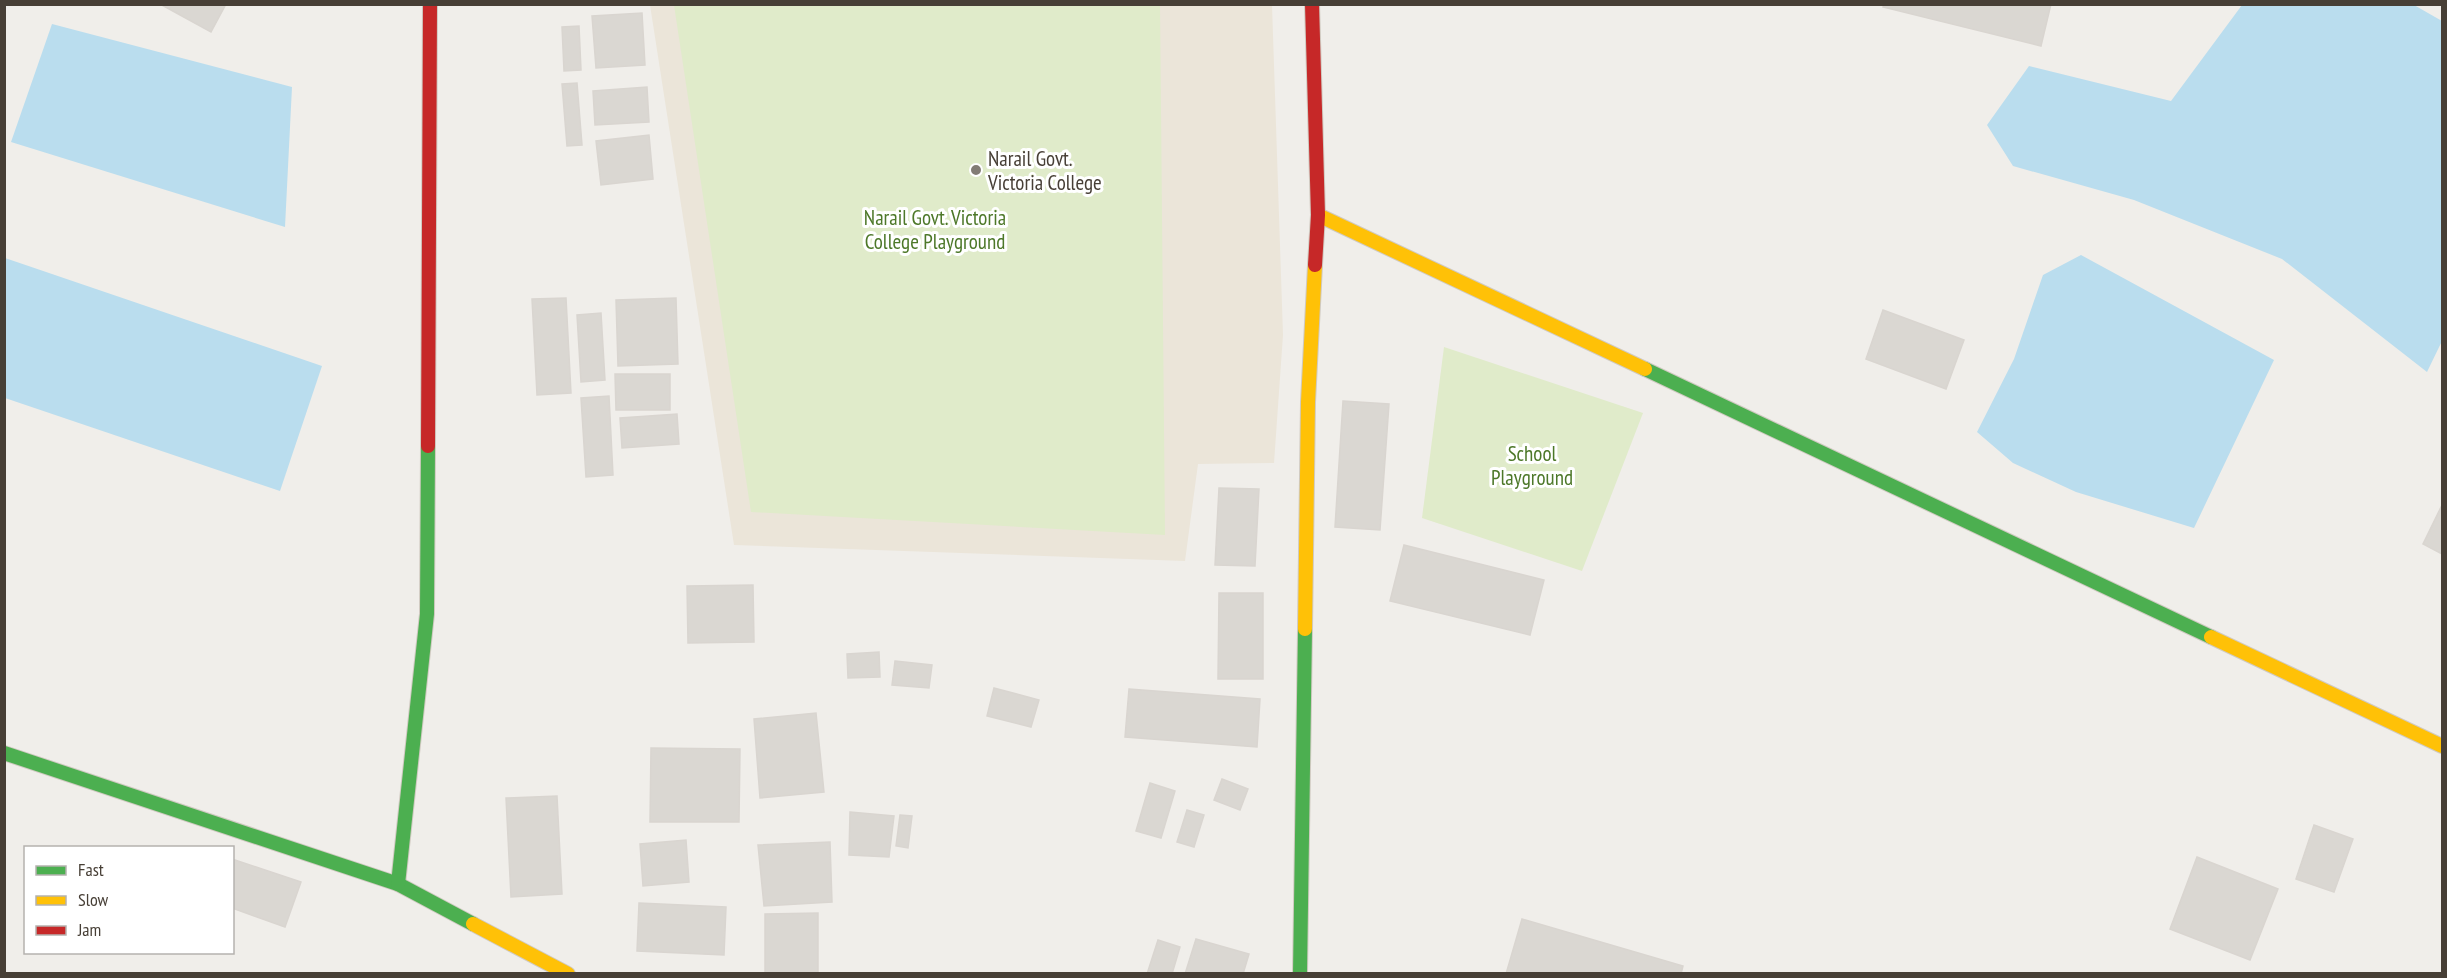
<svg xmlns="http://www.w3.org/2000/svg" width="2447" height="978" font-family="'PT Sans Narrow',sans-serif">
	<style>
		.education { fill: #ebe5d9 }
		.green { fill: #e0ebca }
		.water { fill: #baddee }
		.building { fill: #dad7d2; stroke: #d9d5d0; stroke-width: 1.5 }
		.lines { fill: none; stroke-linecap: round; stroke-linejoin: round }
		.fast-casing { stroke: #d0cac1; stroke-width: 16 }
		.slow-casing { stroke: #d0cac1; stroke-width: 16 }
		.jam-casing { stroke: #d0cac1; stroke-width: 16 }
		.fast { stroke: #4caf50; stroke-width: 14 }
		.slow { stroke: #ffc107; stroke-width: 14 }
		.jam { stroke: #c62828; stroke-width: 14 }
		.poi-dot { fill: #827c75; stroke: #fff; stroke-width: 2 }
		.labels { text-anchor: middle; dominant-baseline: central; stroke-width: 6; stroke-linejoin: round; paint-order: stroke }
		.poi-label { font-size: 21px; fill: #473f36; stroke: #fff; text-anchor: start }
		.park-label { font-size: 21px; fill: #4d7829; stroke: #fff }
	</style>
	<rect width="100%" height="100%" fill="#f0eeea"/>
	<!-- education -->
	<path class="education" d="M650,5H1272L1283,335L1274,463L1198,464L1185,561L734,545Z"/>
	<!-- green -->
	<g class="green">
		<path d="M674,5H1160L1165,535L751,512Z"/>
		<path d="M1444,347L1643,413L1582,571L1422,518Z"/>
	</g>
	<!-- water -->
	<g class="water">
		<path d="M2242,5H2414L2442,21V341L2427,372L2282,259L2134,200L2013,166L1987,125L2029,66L2171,101Z"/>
		<path d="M52,24L292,87L285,227L11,142Z"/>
		<path d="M2081,255L2274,360L2194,528L2076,492L2013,463L1977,432L2014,359L2043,275Z"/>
		<path d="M5,258L322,366L280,491L5,398Z"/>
	</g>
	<!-- building -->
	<g class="building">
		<path d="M160,4H226L211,32Z"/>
		<path d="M1884,4H2051L2041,46L1883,7Z"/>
		<path d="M642,13L645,65L596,68L592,16Z"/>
		<path d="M579,26L581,70L564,71L562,27Z"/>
		<path d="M577,83L582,145L567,146L562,84Z"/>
		<path d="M647,87L649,122L595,125L593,91Z"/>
		<path d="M649,135L653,179L601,185L596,141Z"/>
		<path d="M566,298L571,393L537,395L532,299Z"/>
		<path d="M676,298L678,364L618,366L616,300Z"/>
		<path d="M1883,310L1964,340L1946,389L1866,359Z"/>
		<path d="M601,313L605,380L581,382L577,315Z"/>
		<path d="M615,374H670V410H616Z"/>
		<path d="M609,396L613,475L586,477L581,398Z"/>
		<path d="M1343,401L1389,404L1380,530L1335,527Z"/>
		<path d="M677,414L679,444L622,448L620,418Z"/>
		<path d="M1219,488L1259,489L1255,566L1215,565Z"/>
		<path d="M2442,505V554L2423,544Z"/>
		<path d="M1404,545L1544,580L1530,635L1390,601Z"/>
		<path d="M753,585L754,642L688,643L687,586Z"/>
		<path d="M1219,593H1263V679H1218Z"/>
		<path d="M879,652L880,677L848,678L847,654Z"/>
		<path d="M895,661L932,665L929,688L892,685Z"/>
		<path d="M994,688L1039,700L1031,727L987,716Z"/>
		<path d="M1129,689L1260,699L1257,747L1125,737Z"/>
		<path d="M816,713L824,792L760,798L754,719Z"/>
		<path d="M651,748L740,749L739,822H650Z"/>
		<path d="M1222,779L1248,789L1240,810L1214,800Z"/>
		<path d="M1150,783L1175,791L1161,838L1136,831Z"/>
		<path d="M557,796L562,894L511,897L506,798Z"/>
		<path d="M1187,810L1204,815L1194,847L1177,842Z"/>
		<path d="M850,812L894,816L889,857L849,855Z"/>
		<path d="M900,815L912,816L908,848L896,846Z"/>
		<path d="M2314,825L2353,839L2334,892L2296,879Z"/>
		<path d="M686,840L689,882L643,886L640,844Z"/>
		<path d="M830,842L832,902L764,906L758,845Z"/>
		<path d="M2197,857L2278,889L2250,960L2170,929Z"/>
		<path d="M232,859L301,882L285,927L232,908Z"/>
		<path d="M639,903L726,907L724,955L637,951Z"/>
		<path d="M818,913V974H765V914Z"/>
		<path d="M1522,919L1683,966L1681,974H1506Z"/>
		<path d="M1196,939L1249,954L1243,974H1185Z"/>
		<path d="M1158,940L1180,947L1172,974H1147Z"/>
	</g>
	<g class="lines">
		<!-- fast casing -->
		<g class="fast-casing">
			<g id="fast">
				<path d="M1645,369L2211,637"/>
				<path d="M4,753L398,884L473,924"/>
				<path d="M398,884L427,614L428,446"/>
				<path d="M1300,974L1305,629"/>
			</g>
		</g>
		<!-- slow casing -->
		<g class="slow-casing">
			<g id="slow">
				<path d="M1318,215L1645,369"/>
				<path d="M1305,629L1308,402L1315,265"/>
				<path d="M2211,637L2442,746"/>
				<path d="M473,924L568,974"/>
			</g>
		</g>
		<!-- jam casing -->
		<g class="jam-casing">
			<g id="jam">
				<path d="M1312,4L1318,215L1315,265"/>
				<path d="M428,446L430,4"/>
			</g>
		</g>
		<!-- fast -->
		<use href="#fast" class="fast"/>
		<!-- slow -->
		<use href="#slow" class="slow"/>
		<!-- jam -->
		<use href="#jam" class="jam"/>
	</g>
	<!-- markers -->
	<circle class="poi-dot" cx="976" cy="170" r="6"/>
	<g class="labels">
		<!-- poi labels -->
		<g class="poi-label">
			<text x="988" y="158">Narail Govt.<tspan x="988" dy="24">Victoria College</tspan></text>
		</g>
		<!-- park labels -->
		<g class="park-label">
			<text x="935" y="217">Narail Govt. Victoria<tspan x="935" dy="24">College Playground</tspan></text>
			<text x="1532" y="453">School<tspan x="1532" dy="24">Playground</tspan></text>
		</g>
	</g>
	<!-- border -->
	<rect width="2447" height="978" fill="none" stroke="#473f36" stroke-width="12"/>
	<!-- legend -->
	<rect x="24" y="846" width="210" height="108" fill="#ffffff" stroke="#b5b2af" stroke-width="1.5"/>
	<rect x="36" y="866" width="30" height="9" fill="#4caf50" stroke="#b5b2af" stroke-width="1.5"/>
	<text x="78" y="876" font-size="18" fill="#473f36">Fast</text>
	<rect x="36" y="896" width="30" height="9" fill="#ffc107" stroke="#b5b2af" stroke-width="1.5"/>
	<text x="78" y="906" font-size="18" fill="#473f36">Slow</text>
	<rect x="36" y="926" width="30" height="9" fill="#c62828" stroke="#b5b2af" stroke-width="1.5"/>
	<text x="78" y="936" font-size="18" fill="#473f36">Jam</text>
</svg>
